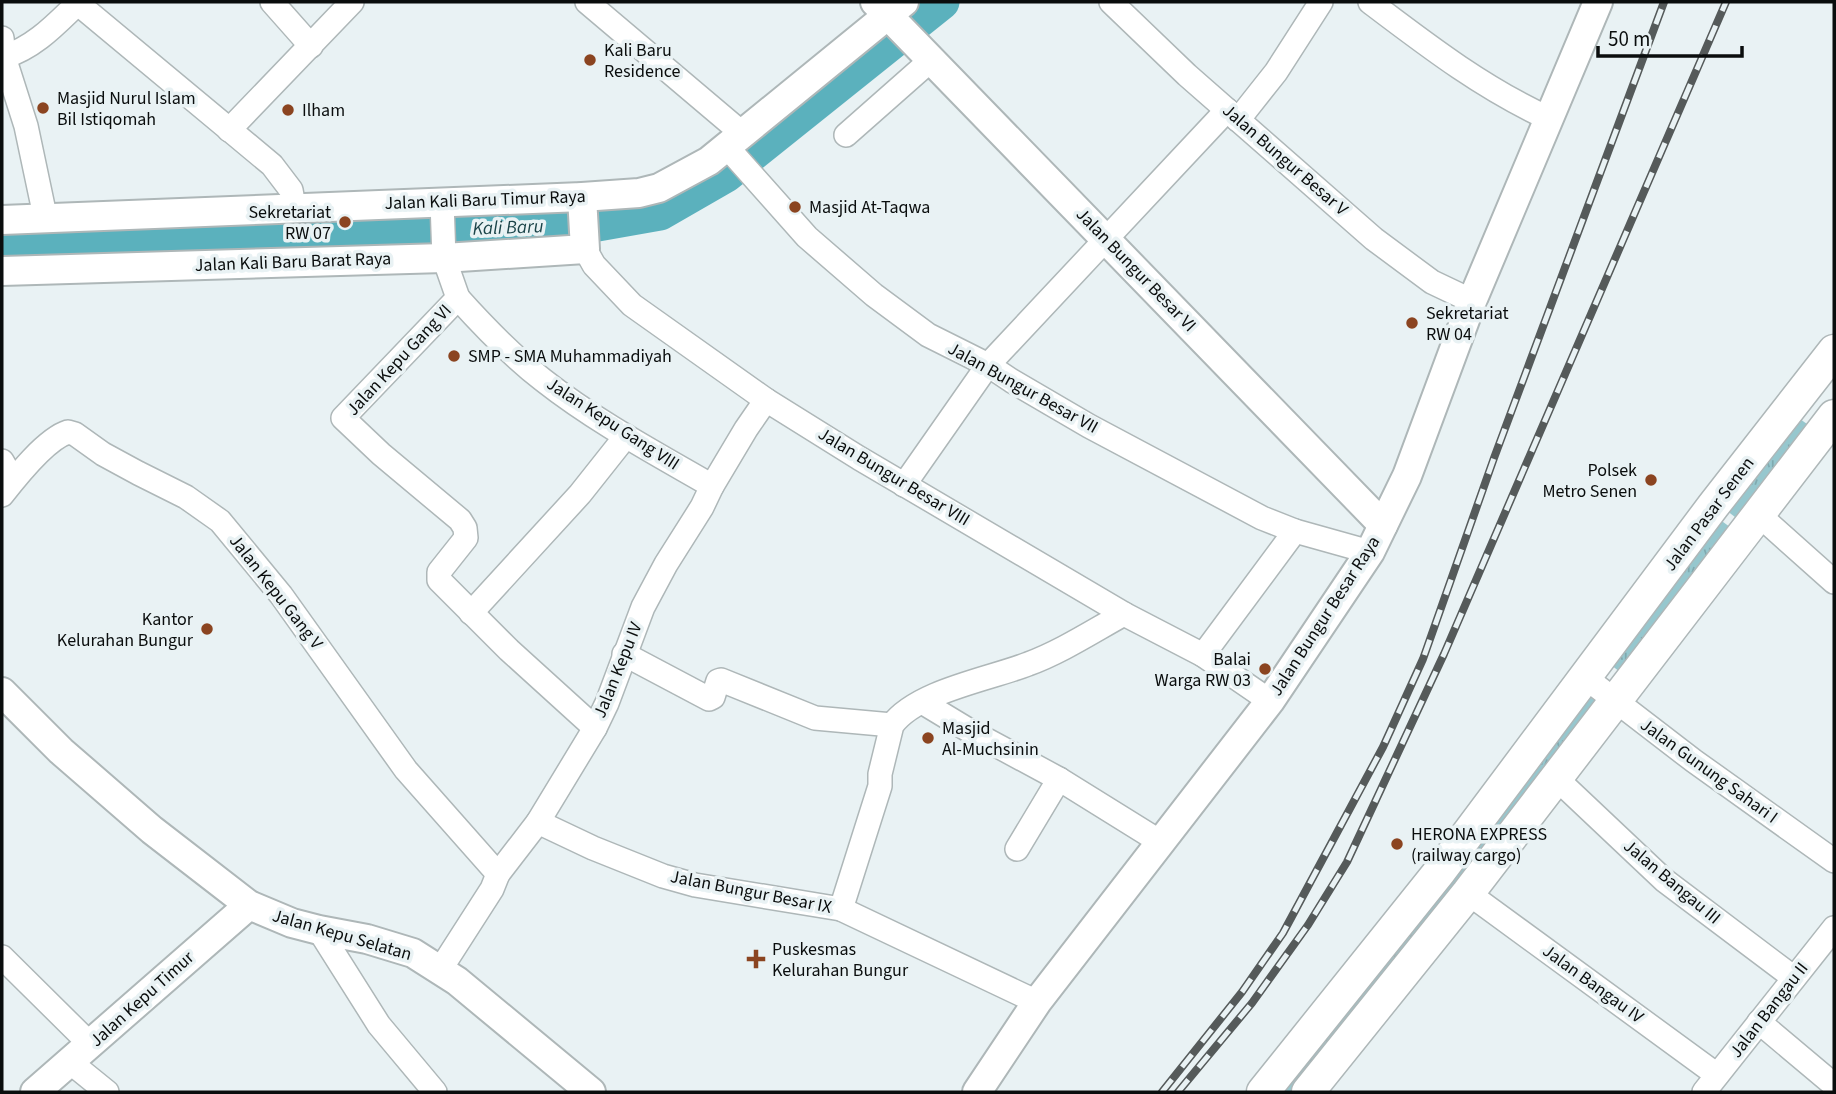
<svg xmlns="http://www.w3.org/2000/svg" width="1836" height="1094" font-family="'Source Sans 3',sans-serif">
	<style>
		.grass { fill: url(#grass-tufts) }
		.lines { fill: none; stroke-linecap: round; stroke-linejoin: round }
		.river { stroke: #5bb1bd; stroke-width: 35 }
		.minor-casing { stroke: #aeb7b8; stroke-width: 26 }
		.tertiary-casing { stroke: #aeb7b8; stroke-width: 32 }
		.secondary-casing { stroke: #aeb7b8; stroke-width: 35 }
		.minor { stroke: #fff; stroke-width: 23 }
		.tertiary { stroke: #fff; stroke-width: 28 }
		.secondary { stroke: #fff; stroke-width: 32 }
		.rail-casing { stroke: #555a5a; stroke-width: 8 }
		.rail { stroke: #e9f2f4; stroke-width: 5; stroke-dasharray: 16; stroke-linecap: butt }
		.poi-dot { fill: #8b4420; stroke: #e9f2f4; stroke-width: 2.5 }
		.labels { text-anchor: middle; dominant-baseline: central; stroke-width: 7; stroke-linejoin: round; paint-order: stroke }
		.poi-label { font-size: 18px; fill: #0a0d0d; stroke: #e9f2f4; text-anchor: start }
		.street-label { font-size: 18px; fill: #0a0d0d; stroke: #e9f2f4 }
		.water-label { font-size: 19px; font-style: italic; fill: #1b4449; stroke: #e9f2f4 }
	</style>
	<defs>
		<pattern id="grass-tufts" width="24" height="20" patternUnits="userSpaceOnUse" patternTransform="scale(1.75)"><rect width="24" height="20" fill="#96c7ce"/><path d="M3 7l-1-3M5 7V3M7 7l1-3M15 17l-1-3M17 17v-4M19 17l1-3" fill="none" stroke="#80aab0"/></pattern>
	</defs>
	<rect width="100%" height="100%" fill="#e9f2f4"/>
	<!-- grass -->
	<g class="grass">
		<path d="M1800,419L1814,429L1740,521L1726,510Z"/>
		<path d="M1719,519L1734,530L1624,675L1611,665Z"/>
		<path d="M1590,697L1603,707L1297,1092H1277Z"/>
	</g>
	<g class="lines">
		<!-- river -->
		<path class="river" d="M2,247L592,225L660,213L726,175L942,2"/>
		<!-- minor casing -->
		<g class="minor-casing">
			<g id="minor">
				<path d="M76,2L272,165L291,190L294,207"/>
				<path d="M272,2L311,46"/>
				<path d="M587,2L743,134"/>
				<path d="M1111,2L1187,75L1374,239L1432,282L1472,301"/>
				<path d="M1370,2C1428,46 1484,89 1550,119"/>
				<path d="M2,38L4,57L26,126L45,216"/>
				<path d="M4,57C35,47 55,25 78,3"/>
				<path d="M1238,120L1276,72L1321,2"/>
				<path d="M229,130L352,2"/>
				<path d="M846,135L931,60"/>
				<path d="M727,147L807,237L874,295L928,335L988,365L1012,381L1089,426L1262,518L1295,531L1370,552"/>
				<path d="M442,202L444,258L458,298L343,418L381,454L460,520L465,528L466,538L439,572V580L509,650L595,728"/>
				<path d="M585,249L594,265L632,305L766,400L859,458L1124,614L1203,655L1270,701"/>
				<path d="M458,298C484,327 512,356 543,380C595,421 655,453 712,486"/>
				<path d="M2,461L13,480"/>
				<path d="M904,485L988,365L1227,110"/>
				<path d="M2,495C16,477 46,439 68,432L75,434L103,454L138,473L186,497L220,521L281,595L406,770L498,874"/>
				<path d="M1759,515L1834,582"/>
				<path d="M471,613L580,494L626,436"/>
				<path d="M624,654L709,699L713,697L718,681L721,680L815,718L892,725"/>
				<path d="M1203,655L1295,531"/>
				<path d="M1586,678L1694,761L1834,861"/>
				<path d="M922,702L970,731L1059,779L1162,843"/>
				<path d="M1557,779L1664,880L1794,978"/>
				<path d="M538,822L593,848L663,876L695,885L841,909L1037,1002"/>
				<path d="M1017,849L1059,779"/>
				<path d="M1468,893L1717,1075"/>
				<path d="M841,909L880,786V774L892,725C917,691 990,679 1028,664C1061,652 1093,631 1124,614"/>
				<path d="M319,930L379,1025L435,1092"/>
				<path d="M2,957L91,1045"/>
				<path d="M440,970L492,889L498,874L538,822L595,728L607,703L643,607L666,564L702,507L712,486L746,429L766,400"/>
				<path d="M1759,1022L1834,1085"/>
				<path d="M70,1062L107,1092"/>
				<path d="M1704,1092L1834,928"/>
			</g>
		</g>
		<!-- tertiary casing -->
		<g class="tertiary-casing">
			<g id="tertiary">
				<path d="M875,2L1383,525"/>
				<path d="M2,220L582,197L639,193L659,188L709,161L904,2"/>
				<path d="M2,271L444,258L585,249L582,197"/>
				<path d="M2,692L61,751L152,830L249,905L292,923L319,930L367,939L413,953L457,981L591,1092"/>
				<path d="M35,1092L249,905"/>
				<path d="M977,1092L1037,1002L1270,701L1370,552L1407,476L1472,301L1598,2"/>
			</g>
		</g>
		<!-- secondary casing -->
		<g class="secondary-casing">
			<g id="secondary">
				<path d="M1263,1092L1440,871L1713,506L1834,351"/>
				<path d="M1308,1092L1468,893L1834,416"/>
			</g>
		</g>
		<!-- minor -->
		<use href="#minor" class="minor"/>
		<!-- tertiary -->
		<use href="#tertiary" class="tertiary"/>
		<!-- secondary -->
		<use href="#secondary" class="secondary"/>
		<!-- rail casing -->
		<g class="rail-casing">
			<g id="rail">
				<path d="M1162,1092L1242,992L1283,933L1383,747L1423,659L1494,458L1664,2"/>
				<path d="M1178,1092L1252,1003L1308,925L1347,862L1444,654L1726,2"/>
			</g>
		</g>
		<!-- rail -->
		<use href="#rail" class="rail"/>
	</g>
	<!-- markers -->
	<g class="poi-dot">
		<circle cx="590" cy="60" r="7"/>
		<circle cx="43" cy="108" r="7"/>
		<circle cx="288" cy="110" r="7"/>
		<circle cx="795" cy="207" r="7"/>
		<circle cx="345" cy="222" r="7"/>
		<circle cx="1412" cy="323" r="7"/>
		<circle cx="454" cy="356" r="7"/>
		<circle cx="1651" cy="480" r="7"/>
		<circle cx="207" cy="629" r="7"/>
		<circle cx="1265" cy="669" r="7"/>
		<circle cx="928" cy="738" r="7"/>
		<circle cx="1397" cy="844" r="7"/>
		<path d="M752.5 948.5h7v7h7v7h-7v7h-7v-7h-7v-7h7z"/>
	</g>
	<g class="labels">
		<!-- poi labels -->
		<g class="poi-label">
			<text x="604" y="50">Kali Baru<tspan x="604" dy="21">Residence</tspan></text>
			<text x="57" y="98">Masjid Nurul Islam<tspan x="57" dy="21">Bil Istiqomah</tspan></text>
			<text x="302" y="110">Ilham</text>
			<text x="809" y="207">Masjid At-Taqwa</text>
			<text x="331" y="212" text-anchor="end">Sekretariat<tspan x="331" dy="21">RW 07</tspan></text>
			<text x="1426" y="313">Sekretariat<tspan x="1426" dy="21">RW 04</tspan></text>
			<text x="468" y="356">SMP - SMA Muhammadiyah</text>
			<text x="1637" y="470" text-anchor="end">Polsek<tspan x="1637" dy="21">Metro Senen</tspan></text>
			<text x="193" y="619" text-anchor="end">Kantor<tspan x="193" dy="21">Kelurahan Bungur</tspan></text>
			<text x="1251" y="659" text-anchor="end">Balai<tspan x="1251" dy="21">Warga RW 03</tspan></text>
			<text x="942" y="728">Masjid<tspan x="942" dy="21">Al-Muchsinin</tspan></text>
			<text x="1411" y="834">HERONA EXPRESS<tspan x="1411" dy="21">(railway cargo)</tspan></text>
			<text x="772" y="949">Puskesmas<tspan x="772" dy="21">Kelurahan Bungur</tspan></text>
		</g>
		<!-- street labels -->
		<g class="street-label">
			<text transform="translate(1285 160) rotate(41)">Jalan Bungur Besar V</text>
			<text transform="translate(485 200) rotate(-2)">Jalan Kali Baru Timur Raya</text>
			<text transform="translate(293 262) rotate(-2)">Jalan Kali Baru Barat Raya</text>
			<text transform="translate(1136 270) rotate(46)">Jalan Bungur Besar VI</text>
			<text transform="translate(399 360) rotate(-47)">Jalan Kepu Gang VI</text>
			<text transform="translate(1023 388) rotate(29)">Jalan Bungur Besar VII</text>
			<text transform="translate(613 424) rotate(33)">Jalan Kepu Gang VIII</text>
			<text transform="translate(894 477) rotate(31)">Jalan Bungur Besar VIII</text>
			<text transform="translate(1709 514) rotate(-53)">Jalan Pasar Senen</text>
			<text transform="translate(276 592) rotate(52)">Jalan Kepu Gang V</text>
			<text transform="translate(1325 616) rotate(-57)">Jalan Bungur Besar Raya</text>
			<text transform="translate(618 670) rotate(-68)">Jalan Kepu IV</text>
			<text transform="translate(1709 771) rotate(36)">Jalan Gunung Sahari I</text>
			<text transform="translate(1672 882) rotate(40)">Jalan Bangau III</text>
			<text transform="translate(751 892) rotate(11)">Jalan Bungur Besar IX</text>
			<text transform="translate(342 935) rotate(16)">Jalan Kepu Selatan</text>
			<text transform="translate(1593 984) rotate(36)">Jalan Bangau IV</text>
			<text transform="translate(142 999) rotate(-42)">Jalan Kepu Timur</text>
			<text transform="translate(1769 1010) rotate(-52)">Jalan Bangau II</text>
		</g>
		<!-- water labels -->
		<g class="water-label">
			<text transform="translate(508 228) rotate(-2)">Kali Baru</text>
		</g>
	</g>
	<!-- border -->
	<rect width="1836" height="1094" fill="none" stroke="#0a0d0d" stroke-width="7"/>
	<!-- scale -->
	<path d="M1598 46v10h144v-10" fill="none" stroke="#0a0d0d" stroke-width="3.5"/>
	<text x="1608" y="46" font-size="21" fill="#0a0d0d" stroke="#e9f2f4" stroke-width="5" paint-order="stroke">50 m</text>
</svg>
